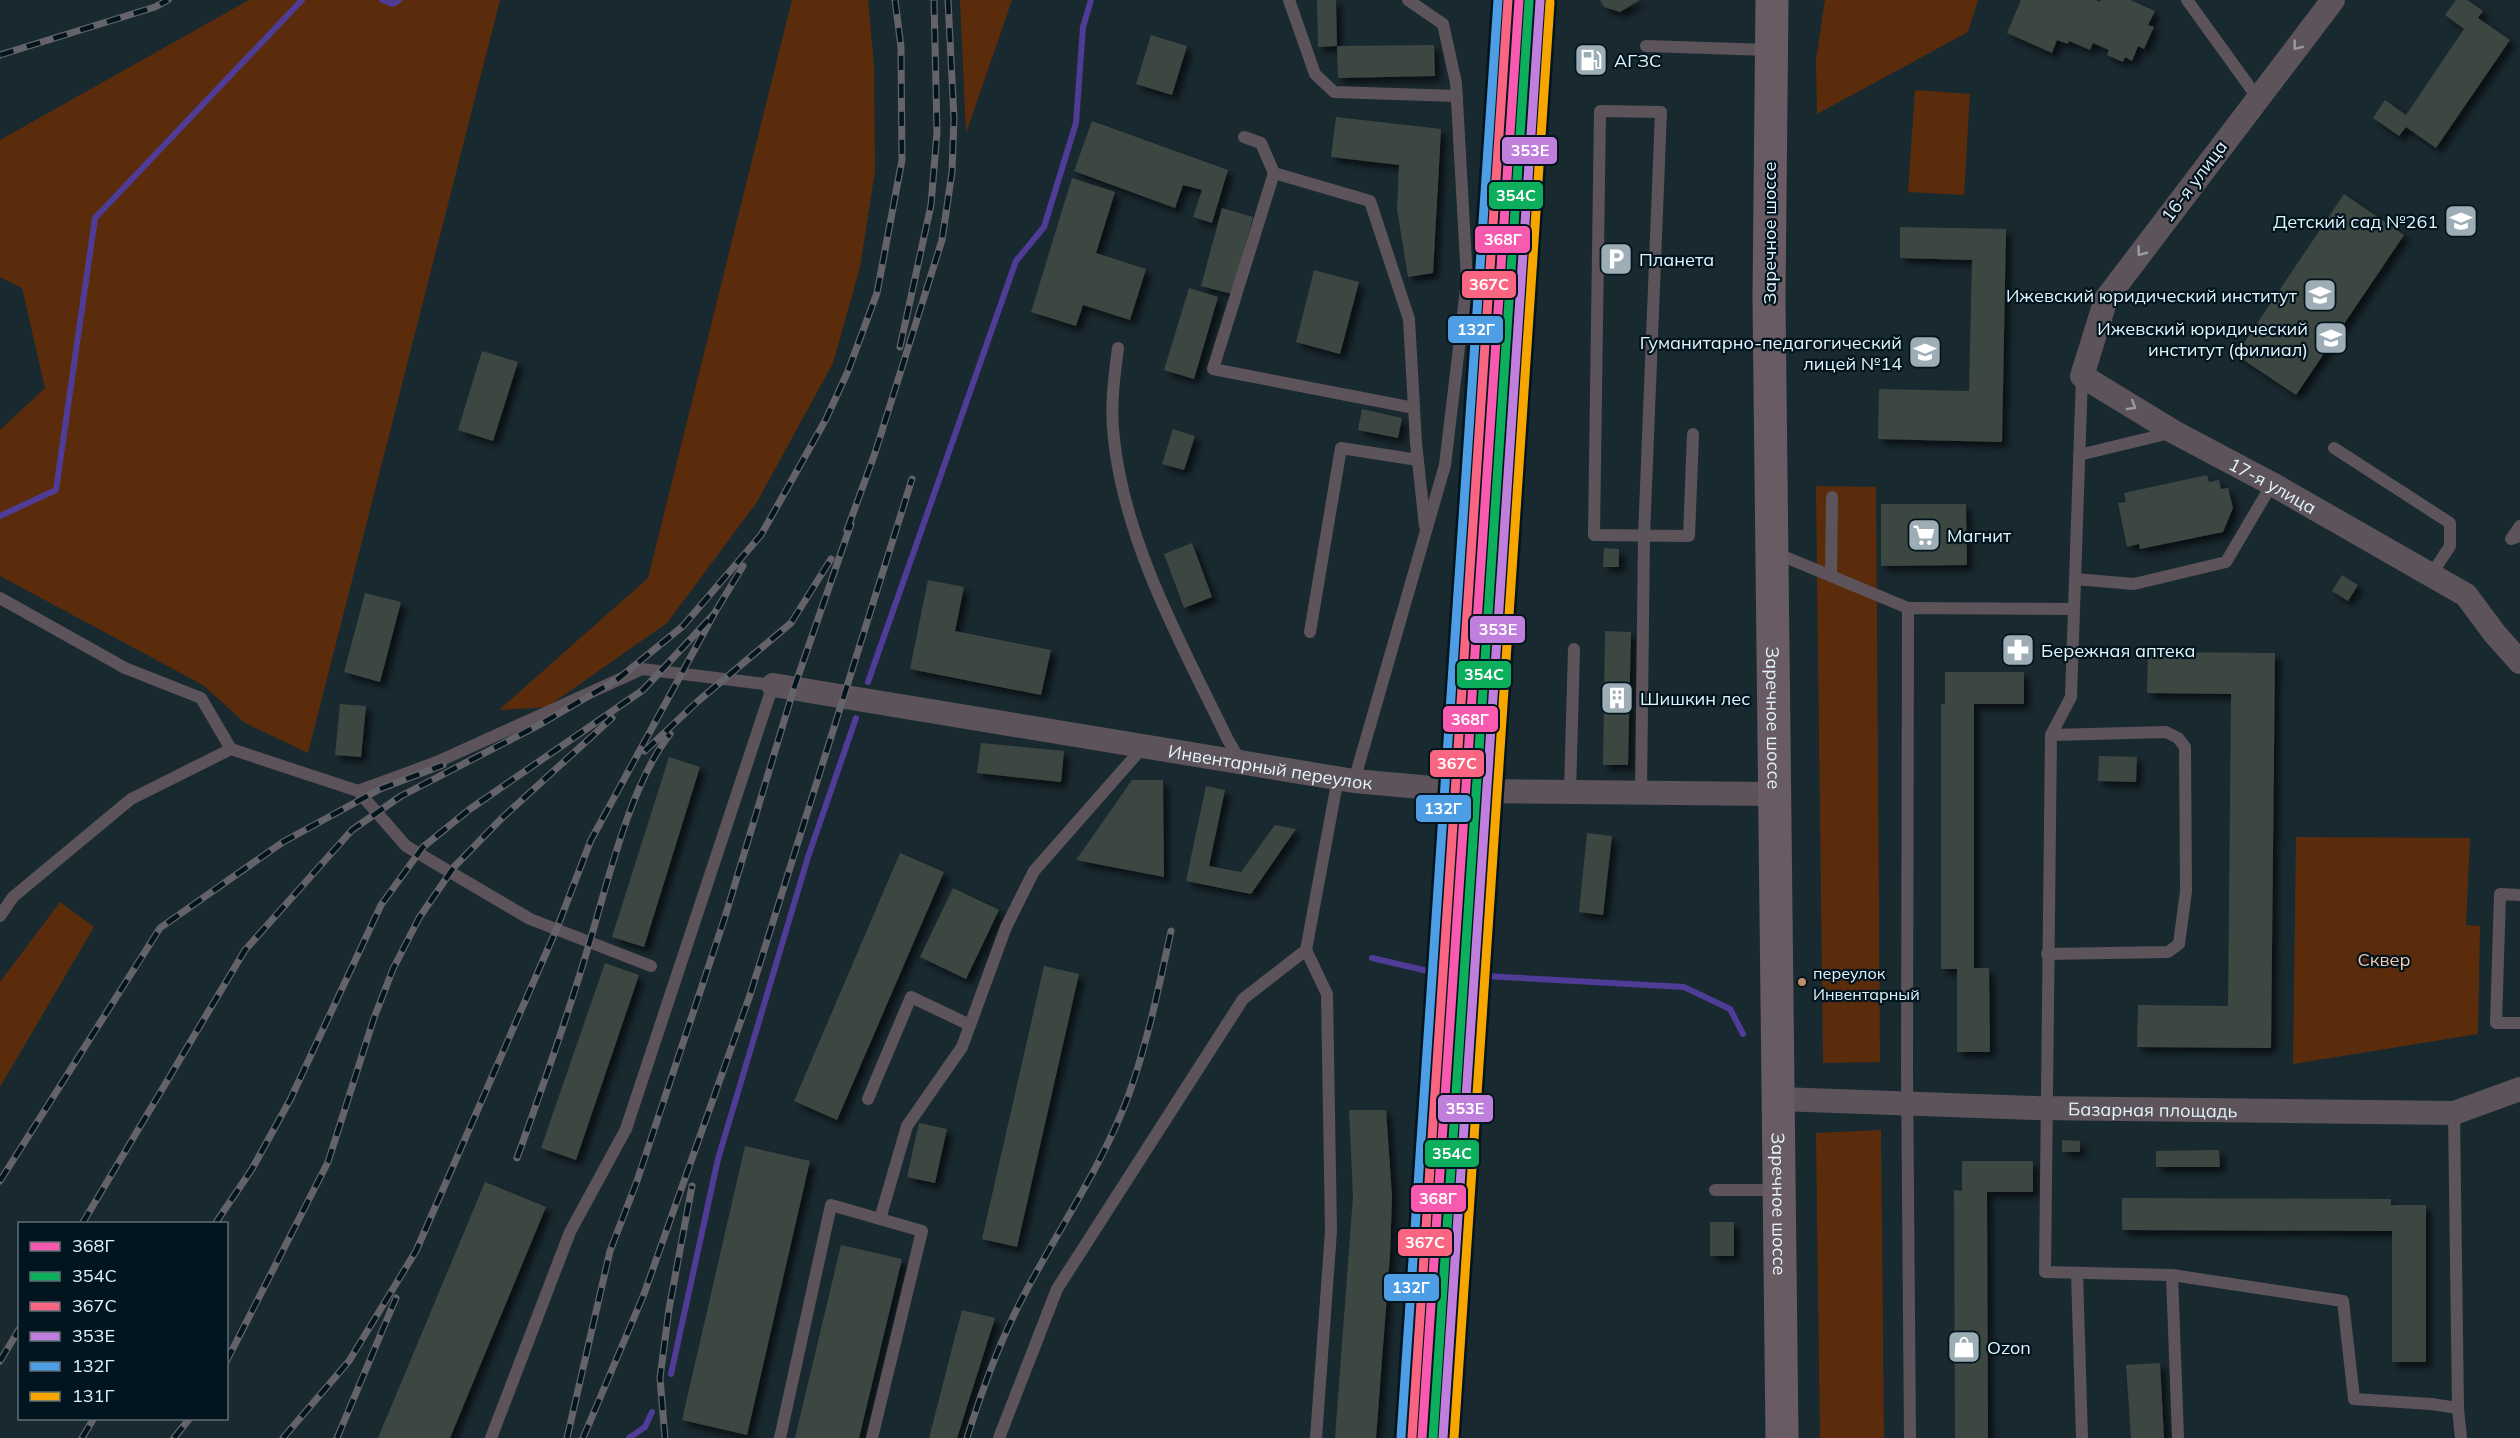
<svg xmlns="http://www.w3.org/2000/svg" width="2520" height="1438" font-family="Mulish,sans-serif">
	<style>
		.green { fill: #5b2c0c }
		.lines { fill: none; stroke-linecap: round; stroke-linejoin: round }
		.stream { stroke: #4f3c96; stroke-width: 6 }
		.building { fill: #3e4643; filter: url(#shadow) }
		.lane { stroke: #5d535a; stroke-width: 12 }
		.street { stroke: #5d535a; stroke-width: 24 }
		.secondary { stroke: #695b64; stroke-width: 33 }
		.rail-casing { stroke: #646369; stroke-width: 7 }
		.rail { stroke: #02141d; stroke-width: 4.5; stroke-dasharray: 14; stroke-linecap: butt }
		.rail-1-casing { stroke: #02141d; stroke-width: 14 }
		.rail-2-casing { stroke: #02141d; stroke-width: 14 }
		.rail-3-casing { stroke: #02141d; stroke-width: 14 }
		.rail-4-casing { stroke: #02141d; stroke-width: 14 }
		.rail-5-casing { stroke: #02141d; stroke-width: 14 }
		.rail-6-casing { stroke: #02141d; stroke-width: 14 }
		.rail-1 { stroke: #f75aaf; stroke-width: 9 }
		.rail-2 { stroke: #0daf5c; stroke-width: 9 }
		.rail-3 { stroke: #fa6682; stroke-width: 9 }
		.rail-4 { stroke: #c07fdc; stroke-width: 9 }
		.rail-5 { stroke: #4d9ee5; stroke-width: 9 }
		.rail-6 { stroke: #f7a600; stroke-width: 9 }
		.oneway { stroke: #999ba3 }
		.bus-dot { fill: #c18c65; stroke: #02141d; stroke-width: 2 }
		.labels { text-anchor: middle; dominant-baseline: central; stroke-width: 4.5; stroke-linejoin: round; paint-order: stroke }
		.bus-label { font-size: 16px; fill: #e3f4fc; stroke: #02141d; text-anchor: start }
		.poi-label { font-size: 18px; fill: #e3f4fc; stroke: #02141d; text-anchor: start }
		.street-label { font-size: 18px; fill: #e3f4fc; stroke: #02141d }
		.park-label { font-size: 18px; fill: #fbc6a9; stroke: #02141d }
		.line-badge { stroke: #02141d; stroke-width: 2 }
		.badge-label { font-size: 16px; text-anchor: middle; font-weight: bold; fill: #fff }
	</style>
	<defs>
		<filter id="shadow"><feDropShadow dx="5.5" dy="5.5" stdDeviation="3" flood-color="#0009"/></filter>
	</defs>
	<rect width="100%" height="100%" fill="#192930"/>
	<!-- green -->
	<g class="green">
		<path d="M249,0H500L308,753L245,723L203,685L0,576V430L45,388L22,288L0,277V140Z"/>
		<path d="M792,0H868L874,66L875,171L860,267L833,363L757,502L667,623L547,707L499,710L648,578Z"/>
		<path d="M960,0H1012L966,133Z"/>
		<path d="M1825,0H1978L1968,32L1817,114L1816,60Z"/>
		<path d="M1915,90L1970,94L1964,195L1908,192Z"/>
		<path d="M1816,486L1876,487L1880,1062L1823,1063Z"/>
		<path d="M2296,837L2470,838L2466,925L2480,926L2478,1034L2293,1064Z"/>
		<path d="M60,902L94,927L0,1087V982Z"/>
		<path d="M1881,1130L1884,1438H1820L1816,1133Z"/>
	</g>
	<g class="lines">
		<!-- stream -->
		<g class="stream">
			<path d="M382,0L393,4L399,0"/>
			<path d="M0,516L56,490L95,218L302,0"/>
			<path d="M868,682L1016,261L1044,227L1076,123L1083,27L1091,0"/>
			<path d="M1372,958L1445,975"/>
			<path d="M1485,976L1684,987L1730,1009L1743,1034"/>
			<path d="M671,1374L718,1159L808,857L856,718"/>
			<path d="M629,1438L645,1427L652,1412"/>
		</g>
	</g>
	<!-- building -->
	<g class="building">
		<path d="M1317,0H1336L1337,46L1318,47Z"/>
		<path d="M1600,0H1640L1620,12L1604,7Z"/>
		<path d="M2021,0H2095L2100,2L2101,0H2130L2155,11L2148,25L2154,27L2144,49L2138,46L2132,61L2125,57L2123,62L2107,55L2109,50L2093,43L2090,50L2069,41L2068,44L2057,40L2052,53L2007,33Z"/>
		<path d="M2456,0H2467L2483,11L2478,18L2510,40L2436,148L2406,127L2399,136L2373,118L2385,100L2406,115L2464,29L2445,15Z"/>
		<path d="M1151,35L1187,46L1172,95L1136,84Z"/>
		<path d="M1434,45L1435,76L1338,78L1337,46Z"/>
		<path d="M1336,117L1441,129L1433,273L1408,277L1397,209L1399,165L1331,157Z"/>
		<path d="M1092,121L1228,170L1212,223L1193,217L1202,190L1183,185L1175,208L1074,171Z"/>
		<path d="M1072,178L1115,192L1096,253L1146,269L1130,320L1083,305L1076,326L1031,312Z"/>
		<path d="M2344,194L2404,235L2296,395L2236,355Z"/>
		<path d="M1222,208L1253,217L1232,294L1201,286Z"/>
		<path d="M1900,227L2006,229L2002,442L1878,439L1879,389L1969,391L1972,260L1900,258Z"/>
		<path d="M1314,270L1359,282L1340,354L1296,342Z"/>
		<path d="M1189,288L1218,297L1194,379L1164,370Z"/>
		<path d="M482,351L518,362L493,441L458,430Z"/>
		<path d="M1362,409L1402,418L1398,438L1358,430Z"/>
		<path d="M1173,429L1195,436L1184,470L1162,464Z"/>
		<path d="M2207,475L2209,482L2219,480L2221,489L2228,488L2233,508L2223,532L2140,549L2139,544L2127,547L2118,503L2126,502L2124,493Z"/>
		<path d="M1881,504H1966L1967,565L1881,566Z"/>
		<path d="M1192,543L1212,597L1184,608L1164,554Z"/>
		<path d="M1604,548L1619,549V567H1603Z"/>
		<path d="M2342,575L2358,585L2348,601L2332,591Z"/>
		<path d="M928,580L964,587L955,631L1051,650L1041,695L910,669Z"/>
		<path d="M365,593L401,602L380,682L344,672Z"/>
		<path d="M1605,631L1631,632L1628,765H1603Z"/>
		<path d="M2148,652L2275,653L2271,1048L2137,1047L2138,1005L2228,1006L2231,694L2147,693Z"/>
		<path d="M1945,672H2024V704H1974V968H1989L1990,1052H1957V969H1941V704H1945Z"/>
		<path d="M340,704L366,706L361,757L335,755Z"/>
		<path d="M981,743L1064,751L1061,782L977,773Z"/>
		<path d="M2099,756L2137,757L2136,782L2098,781Z"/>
		<path d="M669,757L700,767L644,947L612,937Z"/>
		<path d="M1132,780H1163L1164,877L1076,860Z"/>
		<path d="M1206,786L1225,790L1209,866L1241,872L1275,825L1296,829L1251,894L1186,881Z"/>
		<path d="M1587,833L1612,836L1603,915L1579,912Z"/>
		<path d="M900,853L944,872L837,1120L794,1101Z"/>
		<path d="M953,888L999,910L966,979L920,957Z"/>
		<path d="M605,963L639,975L576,1160L541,1148Z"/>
		<path d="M1044,966L1079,974L1017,1247L982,1239Z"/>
		<path d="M1349,1110H1386L1392,1196L1390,1255L1376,1438H1335L1353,1196Z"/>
		<path d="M919,1123L947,1129L935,1183L907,1177Z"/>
		<path d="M2062,1140L2080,1141V1152H2062Z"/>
		<path d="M745,1146L810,1161L747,1435L682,1420Z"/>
		<path d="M2219,1150L2220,1167H2156V1151Z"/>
		<path d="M1962,1161H2033V1192H1987L1988,1438H1955L1954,1190L1962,1191Z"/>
		<path d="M485,1182L546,1207L450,1438H378Z"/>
		<path d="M2122,1198L2391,1199V1205H2426V1362H2392V1231L2122,1230Z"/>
		<rect x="1710" y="1222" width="24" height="34"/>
		<path d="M841,1245L902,1259L859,1438H795Z"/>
		<path d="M962,1310L995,1318L957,1438H929Z"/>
		<path d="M2160,1363L2164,1438H2131L2126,1365Z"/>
	</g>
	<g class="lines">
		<!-- lane -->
		<g class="lane">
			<path d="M1289,0L1315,74L1334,92L1457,96"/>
			<path d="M2187,0L2257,97"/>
			<path d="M1646,46L1769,50"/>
			<path d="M1244,137L1261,143L1274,173L1370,201L1409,319L1416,443L1425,526"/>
			<path d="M1274,173L1213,369L1414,408"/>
			<path d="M1118,348C1114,379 1110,408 1114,439C1125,544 1183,647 1228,740L1241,762"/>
			<path d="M2082,376L2071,697L2051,735L2045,1272L2172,1275L2343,1301L2354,1399L2431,1404L2458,1408"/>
			<path d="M2334,448L2450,523V546L2431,575"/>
			<path d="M2079,455L2174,432"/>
			<path d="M2520,526L2511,539L2520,536"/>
			<path d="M1773,552L1908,608"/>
			<path d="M1831,575L1832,497"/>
			<path d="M2075,579L2134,584L2226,562L2272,484"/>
			<path d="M0,598L125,668L201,698L231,749L358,791L406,846L530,919L651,966"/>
			<path d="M1310,632L1341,448L1418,460"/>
			<path d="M1354,781L1445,465L1467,280L1456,83L1443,24L1408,0"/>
			<path d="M358,791L437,762L642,669L773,685L626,1129L570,1232L491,1438"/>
			<path d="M1570,792L1574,649"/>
			<path d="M1641,792L1644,536L1661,112L1600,111L1594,535L1689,536L1693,434"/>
			<path d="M2520,895L2500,894L2496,1023H2520"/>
			<path d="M0,916L13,897L131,799L231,749"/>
			<path d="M1306,950L1327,994L1331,1231L1316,1438"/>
			<path d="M2047,954L2168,952L2179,944L2186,891L2185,747L2178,738L2166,732L2051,735"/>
			<path d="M868,1099L911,997L970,1025"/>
			<path d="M2454,1113L2458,1408L2461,1438"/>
			<path d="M1715,1190H1778"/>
			<path d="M880,1219L907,1126L962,1047L1006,927L1034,871L1144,746"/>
			<path d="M2077,1273L2082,1438"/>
			<path d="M2172,1275L2178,1438"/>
			<path d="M780,1438L831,1205L922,1231L872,1438"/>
			<path d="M999,1438L1057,1289L1243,999L1306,950L1338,778"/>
			<path d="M1910,1438L1907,1070L1908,608L2073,609"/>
		</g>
		<!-- street -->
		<g class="street">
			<path id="s1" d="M2333,0L2106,299L2082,376L2174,432L2272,484L2466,595L2495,634L2520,662"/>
			<path id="s2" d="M773,685L1354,781L1466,791L1773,794"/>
			<path id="s3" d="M1779,1099L2037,1108L2454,1113L2520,1089"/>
		</g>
		<!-- secondary -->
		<path class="secondary" id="s4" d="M1772,0L1769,299L1782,1438"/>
		<!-- rail casing -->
		<g class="rail-casing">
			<g id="rail">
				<path d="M0,55L155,7L168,0"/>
				<path d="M900,347L931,205L937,132L934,0"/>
				<path d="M847,530L875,453L942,240L952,172L954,119L948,0"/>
				<path d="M645,751L697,702L791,623L831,559"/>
				<path d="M517,1158C542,1089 566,1021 587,951C607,886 629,786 670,734"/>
				<path d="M0,1181L160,928L283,842L380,789L443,765"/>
				<path d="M82,1224L245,950L352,830L401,796L539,725L618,679L683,626L761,535L826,419L848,371L877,293L902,160L901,47L895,0"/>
				<path d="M215,1224L252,1169L290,1100L381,905L423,847L470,809L643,690L714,614L743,566"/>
				<path d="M0,1361L20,1328"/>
				<path d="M226,1362L328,1162L374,1018L393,969L419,918L454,867L502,818L612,718"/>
				<path d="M82,1438L94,1418"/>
				<path d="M174,1438L190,1418"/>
				<path d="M283,1438L349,1361L416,1251L557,928L591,840L714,614"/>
				<path d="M337,1438L396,1298"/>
				<path d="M567,1438L610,1251L637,1181L725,917L794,688L851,524"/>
				<path d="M583,1438L644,1294L750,995L912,479"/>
				<path d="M665,1438L660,1378L669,1309L692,1186"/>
				<path d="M967,1438C982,1390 1000,1340 1024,1295C1059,1228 1103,1165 1129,1094C1148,1041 1159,986 1171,931"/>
			</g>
		</g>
		<!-- rail -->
		<use href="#rail" class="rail"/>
		<!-- rail-1 casing -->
		<g class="rail-1-casing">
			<path id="rail-1" d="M1422,1438L1519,0"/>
		</g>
		<!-- rail-2 casing -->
		<g class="rail-2-casing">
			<path id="rail-2" d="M1433,1438L1529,1"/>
		</g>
		<!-- rail-3 casing -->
		<g class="rail-3-casing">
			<path id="rail-3" d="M1412,1437L1508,0"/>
		</g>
		<!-- rail-4 casing -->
		<g class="rail-4-casing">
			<path id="rail-4" d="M1443,1438L1540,1"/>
		</g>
		<!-- rail-5 casing -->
		<g class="rail-5-casing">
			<path id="rail-5" d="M1401,1437L1498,0"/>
		</g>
		<!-- rail-6 casing -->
		<g class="rail-6-casing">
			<path id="rail-6" d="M1454,1438L1550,2"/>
		</g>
		<!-- rail-1 -->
		<use href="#rail-1" class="rail-1"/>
		<!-- rail-2 -->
		<use href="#rail-2" class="rail-2"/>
		<!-- rail-3 -->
		<use href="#rail-3" class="rail-3"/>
		<!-- rail-4 -->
		<use href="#rail-4" class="rail-4"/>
		<!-- rail-5 -->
		<use href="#rail-5" class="rail-5"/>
		<!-- rail-6 -->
		<use href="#rail-6" class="rail-6"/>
	</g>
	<!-- one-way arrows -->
	<defs><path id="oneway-chevron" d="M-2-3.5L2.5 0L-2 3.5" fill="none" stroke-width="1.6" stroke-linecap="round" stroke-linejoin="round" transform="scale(1.5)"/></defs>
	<g class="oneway">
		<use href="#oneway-chevron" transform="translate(2297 46) rotate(128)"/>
		<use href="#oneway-chevron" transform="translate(2141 252) rotate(127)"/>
		<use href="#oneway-chevron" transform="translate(2132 406) rotate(31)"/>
	</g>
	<!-- icons -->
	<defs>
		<g id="fuel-square" transform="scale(1.725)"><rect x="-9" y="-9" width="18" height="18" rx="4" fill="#9cadb5" stroke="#02141d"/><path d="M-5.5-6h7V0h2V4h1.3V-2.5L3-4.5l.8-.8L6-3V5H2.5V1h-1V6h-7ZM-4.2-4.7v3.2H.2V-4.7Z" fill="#fff"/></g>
		<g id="school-square" transform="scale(1.725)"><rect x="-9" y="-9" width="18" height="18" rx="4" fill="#9cadb5" stroke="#02141d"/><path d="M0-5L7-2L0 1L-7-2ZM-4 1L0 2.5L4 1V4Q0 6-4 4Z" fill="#fff"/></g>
		<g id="parking-square" transform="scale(1.725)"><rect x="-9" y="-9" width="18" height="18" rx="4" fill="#9cadb5" stroke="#02141d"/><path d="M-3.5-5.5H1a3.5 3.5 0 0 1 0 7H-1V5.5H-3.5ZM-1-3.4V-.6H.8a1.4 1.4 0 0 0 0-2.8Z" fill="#fff"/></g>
		<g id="university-square" transform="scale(1.725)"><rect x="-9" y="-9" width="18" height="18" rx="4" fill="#9cadb5" stroke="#02141d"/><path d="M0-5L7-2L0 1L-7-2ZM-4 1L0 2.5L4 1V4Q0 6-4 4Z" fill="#fff"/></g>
		<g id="supermarket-square" transform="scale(1.725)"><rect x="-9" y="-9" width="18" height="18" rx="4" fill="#9cadb5" stroke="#02141d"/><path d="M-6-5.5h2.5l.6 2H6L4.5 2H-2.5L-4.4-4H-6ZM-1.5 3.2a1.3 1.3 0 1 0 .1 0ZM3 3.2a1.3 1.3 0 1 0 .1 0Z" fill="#fff"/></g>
		<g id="pharmacy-square" transform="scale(1.725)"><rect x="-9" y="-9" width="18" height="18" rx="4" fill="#9cadb5" stroke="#02141d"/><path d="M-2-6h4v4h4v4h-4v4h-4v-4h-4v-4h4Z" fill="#fff"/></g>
		<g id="building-square" transform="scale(1.725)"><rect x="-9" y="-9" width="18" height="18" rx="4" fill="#9cadb5" stroke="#02141d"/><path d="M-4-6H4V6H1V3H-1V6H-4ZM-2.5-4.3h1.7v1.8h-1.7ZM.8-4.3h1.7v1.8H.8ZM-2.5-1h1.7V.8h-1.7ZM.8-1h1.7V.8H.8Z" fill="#fff"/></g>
		<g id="shop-square" transform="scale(1.725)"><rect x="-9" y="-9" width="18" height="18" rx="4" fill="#9cadb5" stroke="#02141d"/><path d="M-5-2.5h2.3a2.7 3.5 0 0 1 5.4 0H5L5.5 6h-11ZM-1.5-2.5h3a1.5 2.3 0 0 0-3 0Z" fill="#fff"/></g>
	</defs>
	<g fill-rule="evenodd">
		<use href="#fuel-square" x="1591" y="60"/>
		<use href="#school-square" x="2461" y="221"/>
		<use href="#parking-square" x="1616" y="259"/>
		<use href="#university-square" x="2320" y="295"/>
		<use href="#university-square" x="2331" y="338"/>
		<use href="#school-square" x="1925" y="352"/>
		<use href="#supermarket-square" x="1924" y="535"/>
		<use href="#pharmacy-square" x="2018" y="650"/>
		<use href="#building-square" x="1617" y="698"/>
		<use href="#shop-square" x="1964" y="1347"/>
	</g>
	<!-- markers -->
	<circle class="bus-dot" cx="1802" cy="982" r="5"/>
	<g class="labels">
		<!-- bus labels -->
		<g class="bus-label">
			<text x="1813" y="973">переулок<tspan x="1813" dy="21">Инвентарный</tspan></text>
		</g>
		<!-- poi labels -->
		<g class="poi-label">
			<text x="1614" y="60">АГЗС</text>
			<text x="2438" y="221" text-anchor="end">Детский сад №261</text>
			<text x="1639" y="259">Планета</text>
			<text x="2297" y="295" text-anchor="end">Ижевский юридический институт</text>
			<text x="2308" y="328" text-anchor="end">Ижевский юридический<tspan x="2308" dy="21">институт (филиал)</tspan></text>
			<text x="1902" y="342" text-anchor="end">Гуманитарно-педагогический<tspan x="1902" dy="21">лицей №14</tspan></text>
			<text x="1947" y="535">Магнит</text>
			<text x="2041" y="650">Бережная аптека</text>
			<text x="1640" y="698">Шишкин лес</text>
			<text x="1987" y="1347">Ozon</text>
		</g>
		<!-- street labels -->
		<g class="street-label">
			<text transform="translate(2194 181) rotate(-53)">16-я улица</text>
			<text transform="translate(1769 233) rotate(-90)">Заречное шоссе</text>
			<text stroke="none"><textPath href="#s1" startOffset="676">17-я улица</textPath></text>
			<text stroke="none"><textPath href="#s4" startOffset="718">Заречное шоссе</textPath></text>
			<text stroke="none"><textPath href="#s2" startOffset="504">Инвентарный переулок</textPath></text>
			<text stroke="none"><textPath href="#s3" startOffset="374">Базарная площадь</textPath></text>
			<text stroke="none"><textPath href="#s4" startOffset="1204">Заречное шоссе</textPath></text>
		</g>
		<!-- park labels -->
		<g class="park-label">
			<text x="2384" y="959">Сквер</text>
		</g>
	</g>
	<g class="line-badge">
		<rect x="1501" y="136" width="57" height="29" rx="6" fill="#c07fdc"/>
		<rect x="1488" y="181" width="56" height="29" rx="6" fill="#0daf5c"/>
		<rect x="1474" y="225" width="57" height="29" rx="6" fill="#f75aaf"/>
		<rect x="1461" y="270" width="56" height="29" rx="6" fill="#fa6682"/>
		<rect x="1447" y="315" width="57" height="29" rx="6" fill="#4d9ee5"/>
		<rect x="1469" y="615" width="57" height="29" rx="6" fill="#c07fdc"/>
		<rect x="1456" y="660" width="56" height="29" rx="6" fill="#0daf5c"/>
		<rect x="1442" y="705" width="57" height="28" rx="6" fill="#f75aaf"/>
		<rect x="1429" y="749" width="56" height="29" rx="6" fill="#fa6682"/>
		<rect x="1415" y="794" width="57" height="29" rx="6" fill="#4d9ee5"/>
		<rect x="1437" y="1094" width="57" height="29" rx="6" fill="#c07fdc"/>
		<rect x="1424" y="1139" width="56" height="29" rx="6" fill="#0daf5c"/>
		<rect x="1410" y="1184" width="57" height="29" rx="6" fill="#f75aaf"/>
		<rect x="1397" y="1228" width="56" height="29" rx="6" fill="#fa6682"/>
		<rect x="1383" y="1273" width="57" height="29" rx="6" fill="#4d9ee5"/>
	</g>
	<g class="badge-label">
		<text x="1530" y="156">353Е</text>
		<text x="1516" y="201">354С</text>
		<text x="1503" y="245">368Г</text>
		<text x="1489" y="290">367С</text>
		<text x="1476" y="335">132Г</text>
		<text x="1498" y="635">353Е</text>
		<text x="1484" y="680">354С</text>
		<text x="1470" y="725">368Г</text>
		<text x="1457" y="769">367С</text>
		<text x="1443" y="814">132Г</text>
		<text x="1465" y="1114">353Е</text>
		<text x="1452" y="1159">354С</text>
		<text x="1438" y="1204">368Г</text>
		<text x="1425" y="1248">367С</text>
		<text x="1411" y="1293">132Г</text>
	</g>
	<!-- legend -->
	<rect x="18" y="1222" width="210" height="198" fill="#02141d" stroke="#5c6e76" stroke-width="1.5"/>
	<rect x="30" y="1242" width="30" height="9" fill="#f75aaf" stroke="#5c6e76" stroke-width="1.5"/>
	<text x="72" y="1252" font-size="18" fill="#e3f4fc">368Г</text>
	<rect x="30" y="1272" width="30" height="9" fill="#0daf5c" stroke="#5c6e76" stroke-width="1.5"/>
	<text x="72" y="1282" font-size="18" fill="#e3f4fc">354С</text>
	<rect x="30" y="1302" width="30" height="9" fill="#fa6682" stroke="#5c6e76" stroke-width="1.5"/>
	<text x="72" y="1312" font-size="18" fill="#e3f4fc">367С</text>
	<rect x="30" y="1332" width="30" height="9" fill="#c07fdc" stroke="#5c6e76" stroke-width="1.5"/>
	<text x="72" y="1342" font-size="18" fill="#e3f4fc">353Е</text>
	<rect x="30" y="1362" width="30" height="9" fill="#4d9ee5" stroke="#5c6e76" stroke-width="1.5"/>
	<text x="72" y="1372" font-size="18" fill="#e3f4fc">132Г</text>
	<rect x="30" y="1392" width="30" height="9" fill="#f7a600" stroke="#5c6e76" stroke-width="1.5"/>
	<text x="72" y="1402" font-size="18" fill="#e3f4fc">131Г</text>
</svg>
